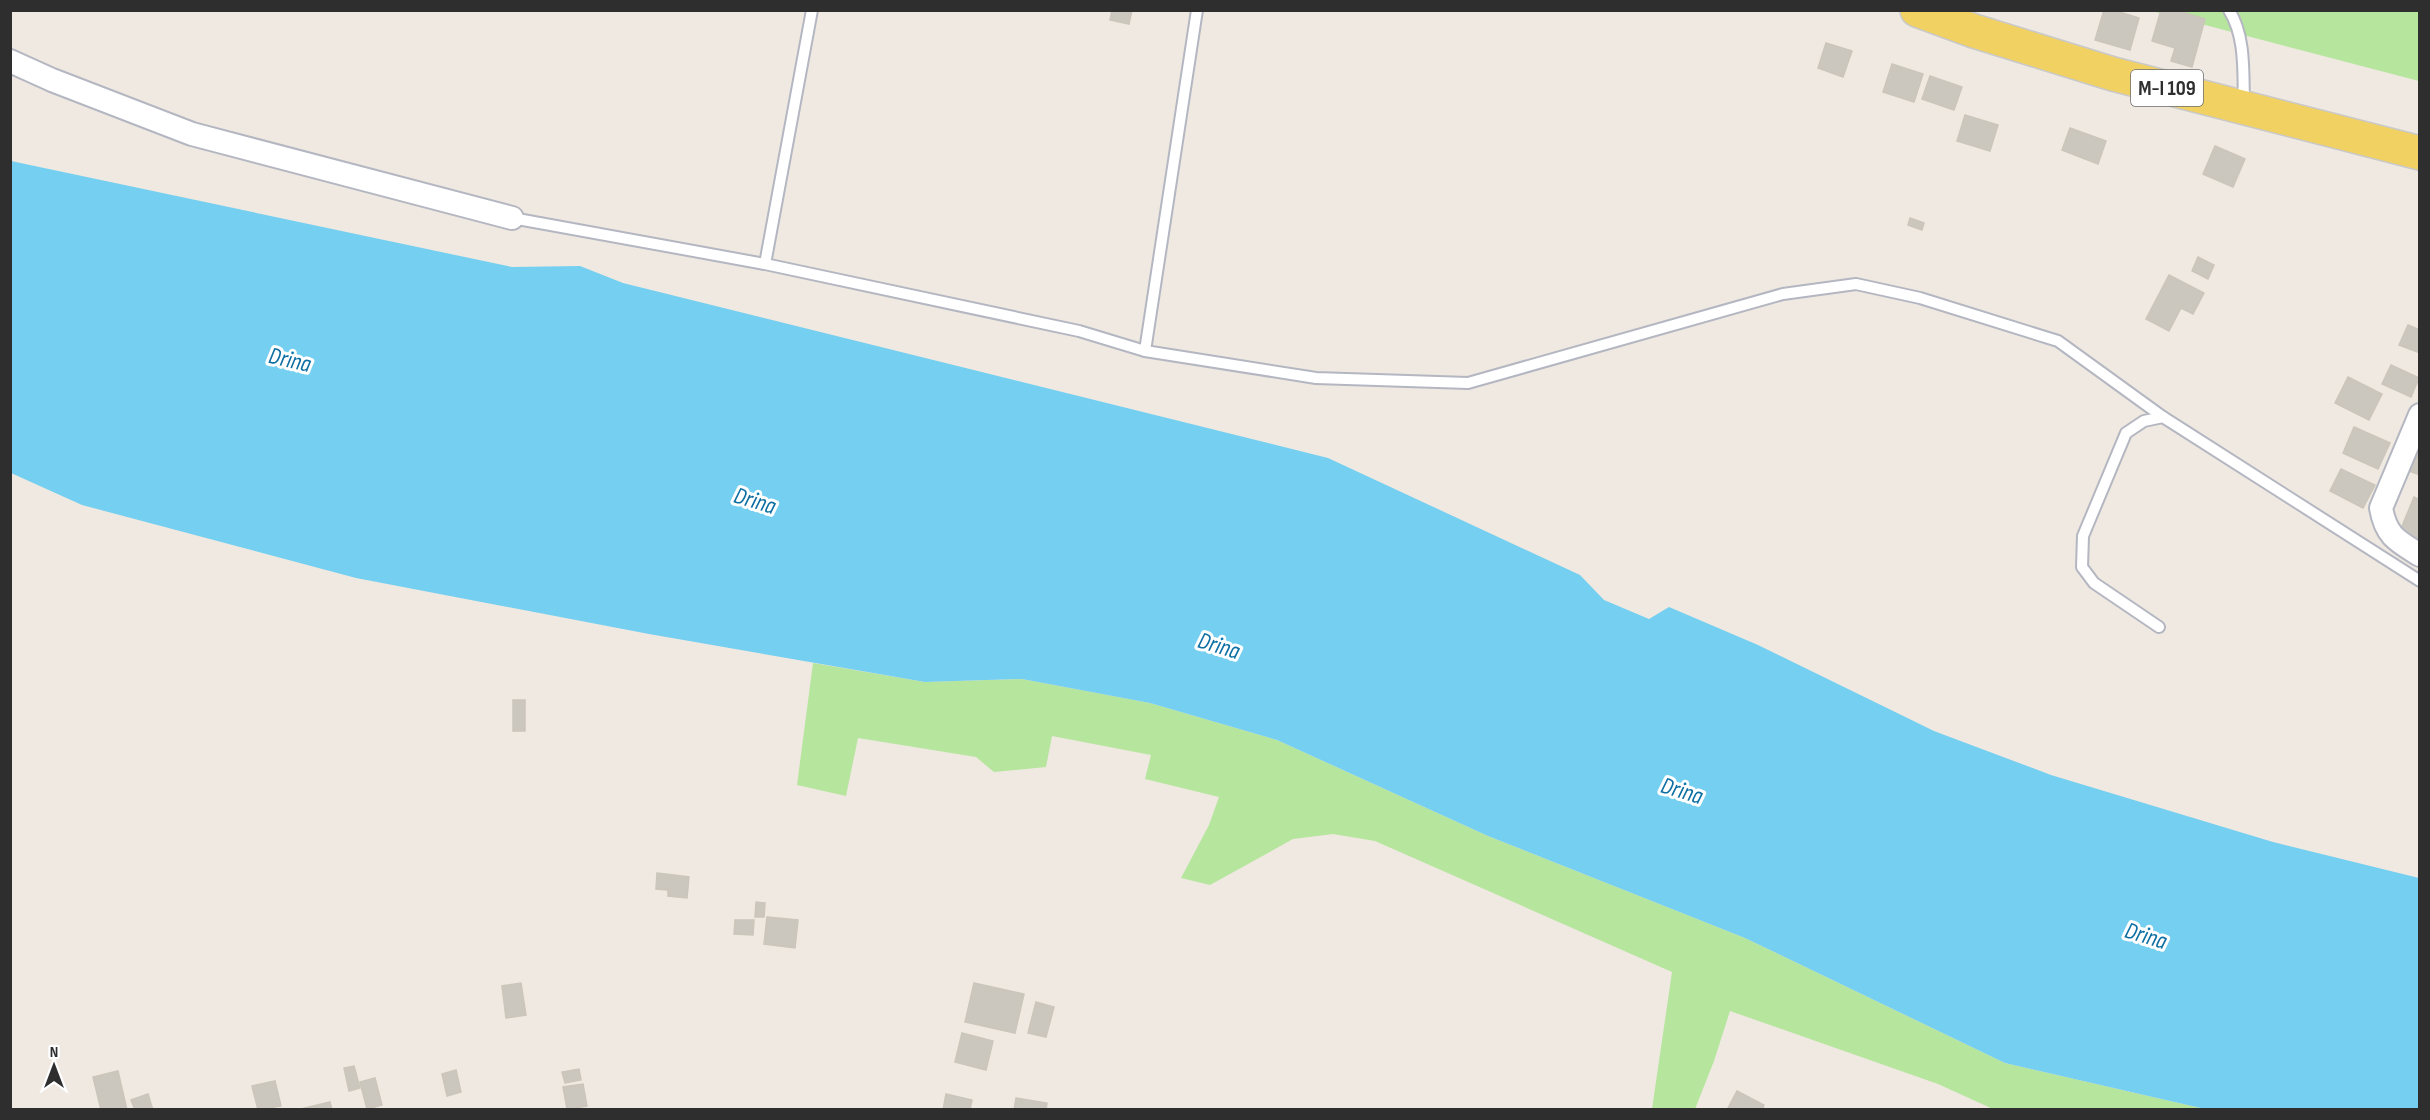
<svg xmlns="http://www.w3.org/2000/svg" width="2430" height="1120" font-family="'Sofia Sans Condensed',sans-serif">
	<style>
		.green { fill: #b6e59e }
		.water { fill: #75cff0 }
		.building { fill: #cbc7bf; stroke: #cbc5ba; stroke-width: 1.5 }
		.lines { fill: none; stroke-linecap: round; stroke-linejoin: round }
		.lane-casing { stroke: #b4b7c1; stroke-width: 14 }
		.street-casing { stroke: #b4b7c1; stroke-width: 26 }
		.primary-casing { stroke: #c9c9c9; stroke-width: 36 }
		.lane { stroke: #fff; stroke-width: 10 }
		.street { stroke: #fff; stroke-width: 22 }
		.primary { stroke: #f2d163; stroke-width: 33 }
		.labels { text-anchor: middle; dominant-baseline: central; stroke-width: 6; stroke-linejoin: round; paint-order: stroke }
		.shield { fill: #fff; stroke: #6d6d6d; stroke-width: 1.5 }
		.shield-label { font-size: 21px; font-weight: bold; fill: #2e2e2e }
		.water-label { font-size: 24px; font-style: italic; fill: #0d6fa3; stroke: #fff }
	</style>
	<rect width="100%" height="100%" fill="#efe9e1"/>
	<!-- green -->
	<g class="green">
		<path d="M2152,11H2419V81Z"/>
		<path d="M813,663L925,682L1022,679L1150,703L1277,740L1488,836L1745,938L2005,1063L2205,1109H1993L1938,1084L1730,1011L1714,1061L1695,1109H1652L1672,972L1375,841L1333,834L1293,839L1210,885L1181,878L1209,825L1219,797L1145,779L1151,755L1052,736L1046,767L994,772L976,757L858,738L846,796L797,785Z"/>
	</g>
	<!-- water -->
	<path class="water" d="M11,161L512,267L580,266L623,283L1328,458L1580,575L1604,600L1649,619L1669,607L1758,645L1934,731L2051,775L2273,842L2419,878V1109H2205L2005,1063L1745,938L1488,836L1277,740L1150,703L1022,679L925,682L649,634L356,578L82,505L11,473Z"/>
	<!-- building -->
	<g class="building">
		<path d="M1112,10H1132L1129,24L1110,20Z"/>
		<path d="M2104,10H2113L2139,18L2130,50L2095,40Z"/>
		<path d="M2161,10H2175L2205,19L2192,67L2171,61L2175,48L2152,41Z"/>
		<path d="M1826,43L1852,51L1843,77L1818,68Z"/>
		<path d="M1892,64L1923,74L1914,102L1883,92Z"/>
		<path d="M1930,76L1962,87L1954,110L1922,99Z"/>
		<path d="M1965,115L1998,125L1990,151L1957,141Z"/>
		<path d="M2070,128L2106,141L2098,164L2062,150Z"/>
		<path d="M2215,146L2245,159L2233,187L2203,174Z"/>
		<path d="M1910,218L1924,223L1922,230L1908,225Z"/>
		<path d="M2198,257L2214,265L2208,279L2192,271Z"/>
		<path d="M2169,275L2204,293L2193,314L2181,308L2169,331L2146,319Z"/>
		<path d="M2408,325L2420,330V353L2399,345Z"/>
		<path d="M2391,365L2419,378L2411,397L2382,384Z"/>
		<path d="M2348,377L2382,394L2369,420L2335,403Z"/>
		<path d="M2354,427L2390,443L2378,469L2343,453Z"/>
		<path d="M2419,447L2420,448V475L2409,471Z"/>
		<path d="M2341,469L2375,485L2363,508L2330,491Z"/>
		<path d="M2414,497L2420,500V539L2400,531Z"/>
		<rect x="513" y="700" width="12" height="31"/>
		<path d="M657,873L689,877L687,898L668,896V890L656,889Z"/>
		<path d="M756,902L765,903L764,917H755Z"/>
		<path d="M767,917L798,920L795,948L764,944Z"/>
		<path d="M735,920H754L753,935L734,934Z"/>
		<path d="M521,983L526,1015L506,1018L502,986Z"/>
		<path d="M974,983L1024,994L1015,1033L965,1022Z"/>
		<path d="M1036,1002L1054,1007L1046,1037L1028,1033Z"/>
		<path d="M962,1033L993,1041L986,1070L955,1062Z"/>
		<path d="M354,1066L360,1088L349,1091L344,1068Z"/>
		<path d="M579,1069L581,1080L565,1083L562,1072Z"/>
		<path d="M456,1070L461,1092L447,1096L442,1074Z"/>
		<path d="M118,1071L127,1110H101L93,1077Z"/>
		<path d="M375,1078L382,1105L367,1109L360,1082Z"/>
		<path d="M275,1081L281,1106L258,1110L252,1086Z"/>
		<path d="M583,1084L587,1106L567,1109L563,1087Z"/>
		<path d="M1737,1091L1764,1105L1762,1110H1727Z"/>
		<path d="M148,1094L153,1110H135L131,1100Z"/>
		<path d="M946,1094L972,1100L970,1110H943Z"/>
		<path d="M1016,1098L1047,1103L1046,1110H1014Z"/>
		<path d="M330,1102L332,1110L301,1109Z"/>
	</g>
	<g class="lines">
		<!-- lane casing -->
		<g class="lane-casing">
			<g id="lane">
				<path d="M2229,10C2246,37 2243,73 2244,104"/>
				<path d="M512,218L765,264L1079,331L1145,351L1316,378L1468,383L1783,294L1856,284L1920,298L2058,341L2163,417L2420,581"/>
				<path d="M765,264L812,10"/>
				<path d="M1145,351L1197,10"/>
				<path d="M2159,627L2094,583L2082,567L2083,536L2126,433L2144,421L2163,417"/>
			</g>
		</g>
		<!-- street casing -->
		<g class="street-casing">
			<g id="street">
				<path d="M10,61L52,80L192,134L512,218"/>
				<path d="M2420,415L2381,508C2386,536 2397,541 2420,555"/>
			</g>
		</g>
		<!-- primary casing -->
		<g class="primary-casing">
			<path id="primary" d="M1917,10L1974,31L2113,74L2420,153"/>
		</g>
		<!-- lane -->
		<use href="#lane" class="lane"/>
		<!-- street -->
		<use href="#street" class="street"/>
		<!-- primary -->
		<use href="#primary" class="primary"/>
	</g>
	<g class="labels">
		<!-- shield labels -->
		<rect class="shield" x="2131" y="70" width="72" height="36" rx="4.5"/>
		<g class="shield-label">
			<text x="2167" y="88">M-I 109</text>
		</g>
		<!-- water labels -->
		<g class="water-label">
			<text transform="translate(290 360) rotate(13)">Drina</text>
			<text transform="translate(755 501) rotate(17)">Drina</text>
			<text transform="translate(1219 646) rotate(17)">Drina</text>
			<text transform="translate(1682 791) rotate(17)">Drina</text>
			<text transform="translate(2146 936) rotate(17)">Drina</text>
		</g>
	</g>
	<!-- border -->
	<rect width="2430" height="1120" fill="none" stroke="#2e2e2e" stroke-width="24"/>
	<!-- north arrow -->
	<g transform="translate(54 1066)" stroke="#ffffff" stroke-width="4.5" paint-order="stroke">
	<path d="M0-4.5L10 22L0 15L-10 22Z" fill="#2e2e2e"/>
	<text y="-9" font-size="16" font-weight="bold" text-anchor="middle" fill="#2e2e2e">N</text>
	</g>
</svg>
